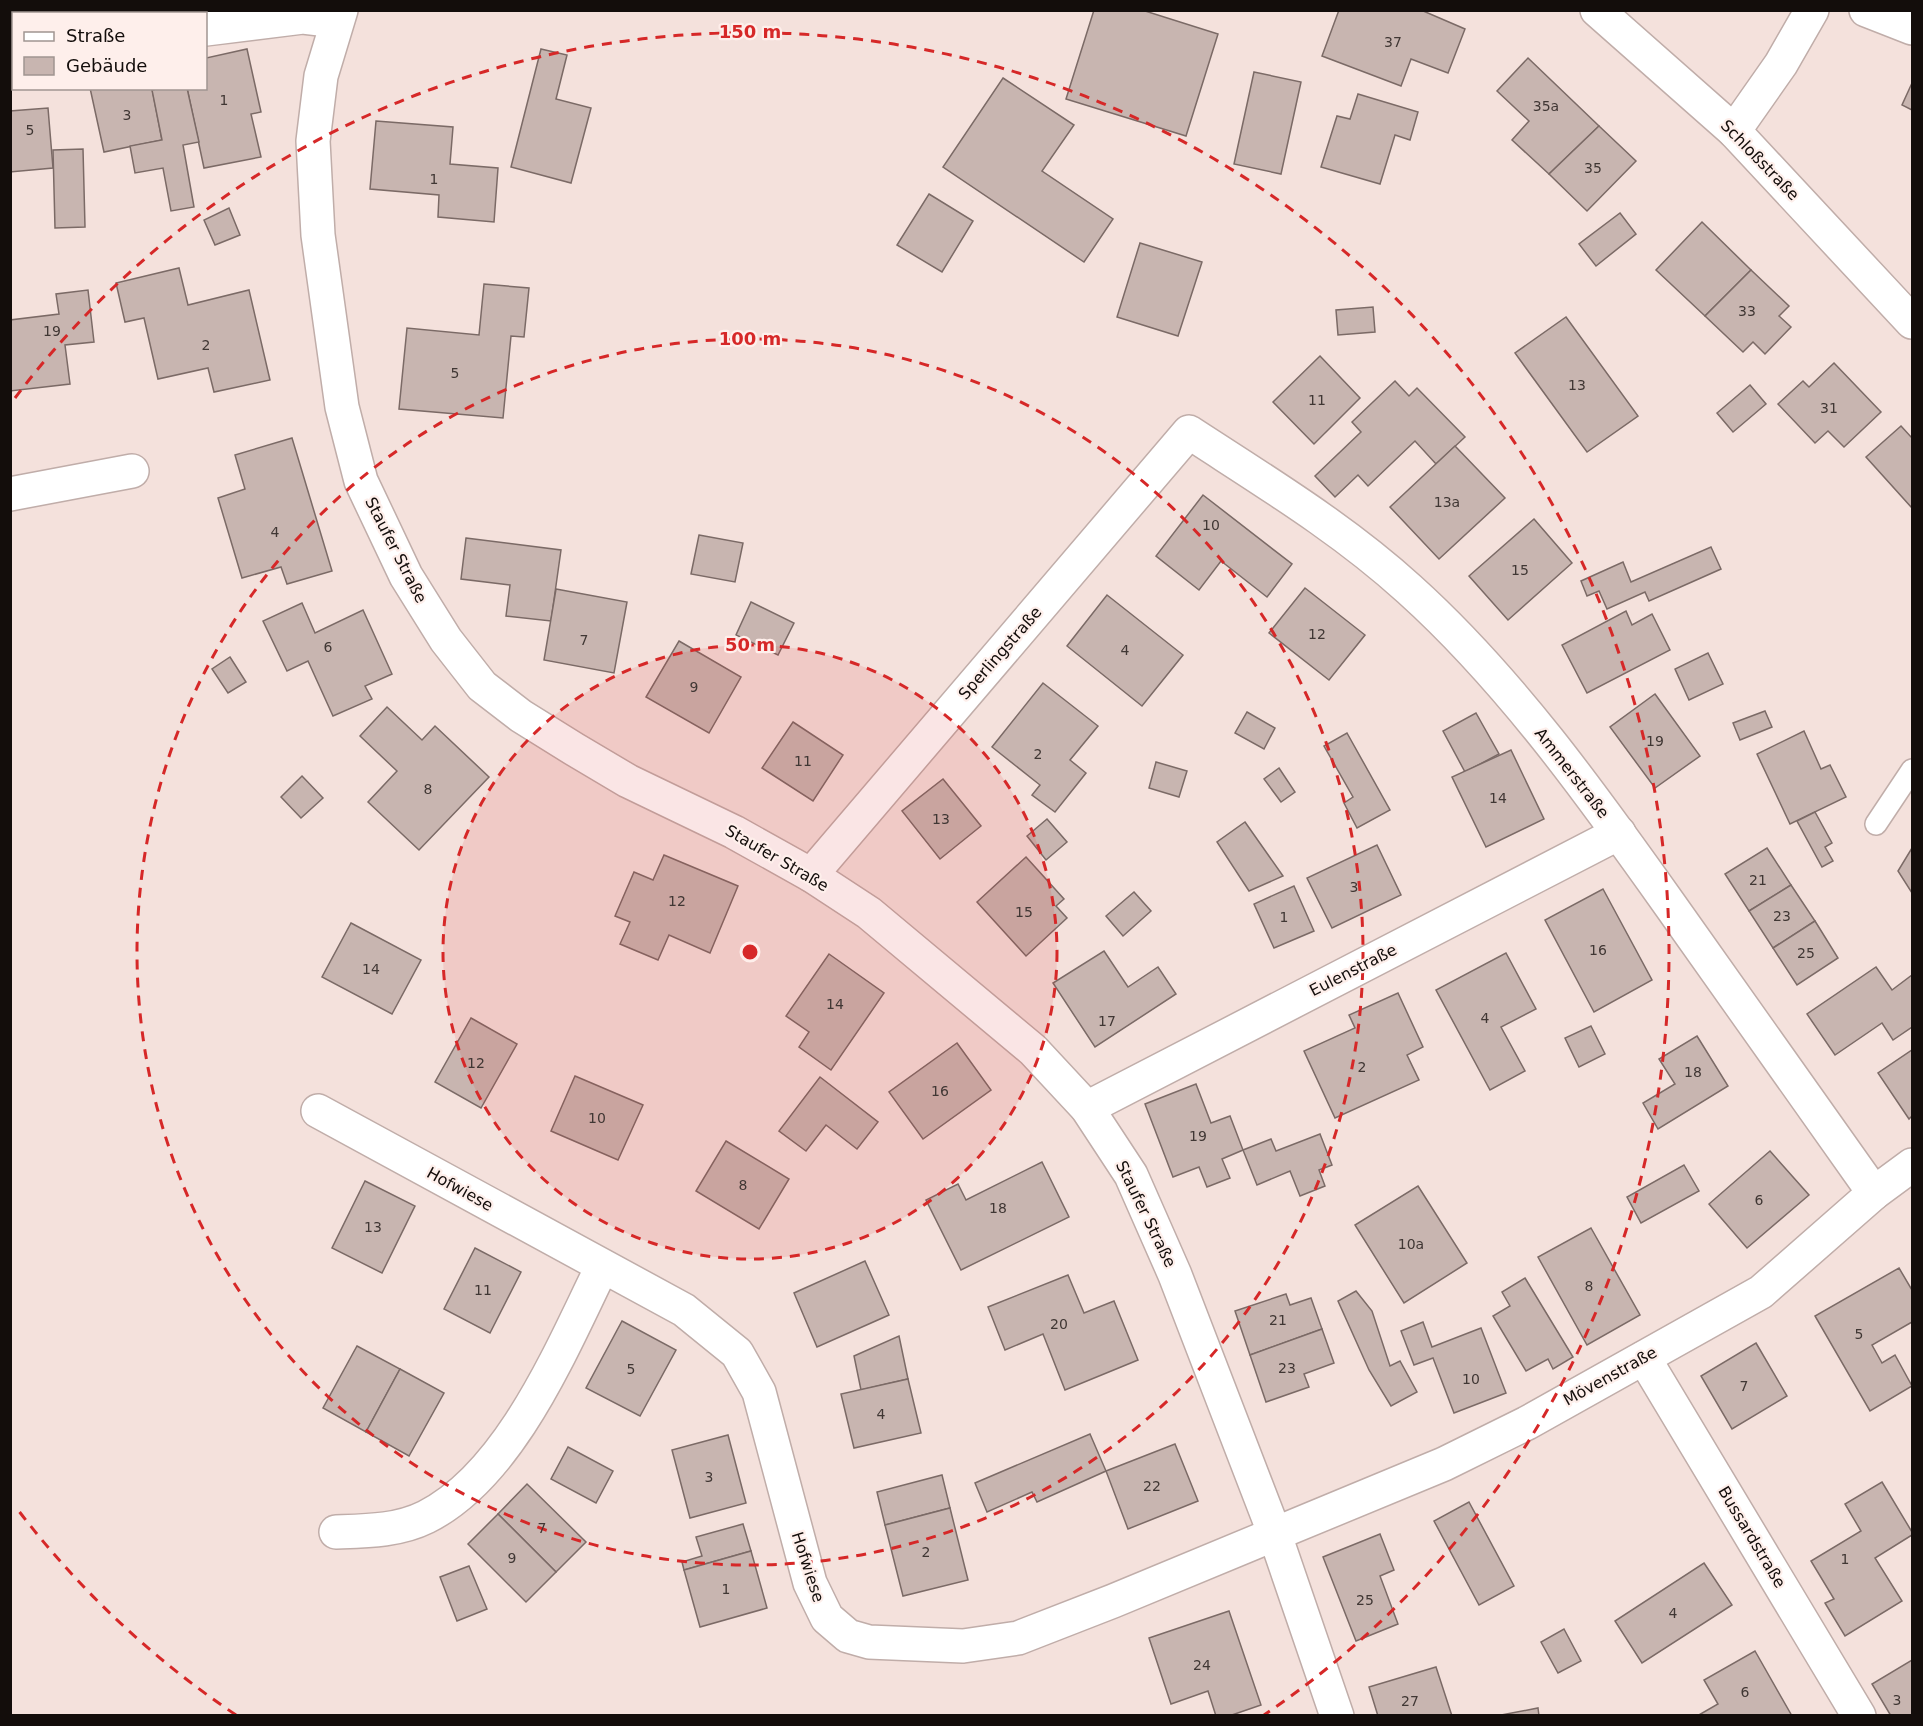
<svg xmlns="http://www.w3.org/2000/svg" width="1923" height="1726" font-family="'DejaVu Sans',sans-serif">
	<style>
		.building { fill: #c8b5b0; stroke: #7b6a66; stroke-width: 1.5 }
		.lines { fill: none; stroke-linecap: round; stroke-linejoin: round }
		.lane-casing { stroke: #c0ada9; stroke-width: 24 }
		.street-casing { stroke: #c0ada9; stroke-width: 36 }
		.lane { stroke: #fff; stroke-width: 21 }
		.street { stroke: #fff; stroke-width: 33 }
		.ring { fill: none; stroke: #d62828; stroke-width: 3; stroke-dasharray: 10 8 }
		.labels { text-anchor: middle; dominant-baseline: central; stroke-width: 4.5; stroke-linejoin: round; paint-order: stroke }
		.number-label { font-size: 14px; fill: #403734 }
		.street-label { font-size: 16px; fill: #130d0b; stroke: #feefeb }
		.centre { fill: #d62828; stroke: #feefeb; stroke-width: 3 }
		.ring-label { font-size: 18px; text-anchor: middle; font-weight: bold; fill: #d62828; stroke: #feefeb; stroke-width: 4.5; stroke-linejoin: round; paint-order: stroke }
	</style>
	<rect width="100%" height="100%" fill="#f4e1dc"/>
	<!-- building -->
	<g class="building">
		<path d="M1094,10H1142L1218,34L1186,136L1066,99Z"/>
		<path d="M1339,10H1421L1465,29L1448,73L1411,59L1401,86L1322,56Z"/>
		<path d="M247,49L261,112L251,114L261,157L204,168L187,88H206V58Z"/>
		<path d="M541,49L567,55L556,99L591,108L571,183L511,167Z"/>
		<path d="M1528,58L1599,126L1549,174L1512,140L1529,121L1497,91Z"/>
		<path d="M1254,72L1301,82L1281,174L1234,164Z"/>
		<path d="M1003,78L1074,125L1042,171L1113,219L1084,262L943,167Z"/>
		<path d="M1912,83V110L1902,105Z"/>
		<path d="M90,88H152L162,140L104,152Z"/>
		<path d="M161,88H187L199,142L183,145L194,207L171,211L163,168L135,173L130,146L162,140L152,90Z"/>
		<path d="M1358,94L1418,112L1410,140L1395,135L1380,184L1321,167L1337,116L1350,119Z"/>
		<path d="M48,108L53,168L10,172V111Z"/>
		<path d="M376,121L453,127L450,164L498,168L494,222L438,217L439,195L370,189Z"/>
		<path d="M1599,126L1636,161L1587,211L1549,174Z"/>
		<path d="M83,149L85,227L55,228L53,150Z"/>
		<path d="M929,194L973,221L942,272L897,245Z"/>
		<path d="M229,208L240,235L215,245L204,220Z"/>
		<path d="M1620,213L1636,234L1596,266L1579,244Z"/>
		<path d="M1702,222L1751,270L1705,316L1656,270Z"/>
		<path d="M1140,243L1202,262L1178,336L1117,317Z"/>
		<path d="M179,268L188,305L249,290L270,380L214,392L208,368L158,379L144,318L125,322L116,283Z"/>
		<path d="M1751,270L1789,306L1779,316L1791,327L1765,354L1753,342L1743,352L1705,316Z"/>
		<path d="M484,284L529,288L524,337L511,336L503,418L399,409L407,328L479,335Z"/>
		<path d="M88,290L94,342L65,345L70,384L10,391V320L59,314L56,294Z"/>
		<path d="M1373,307L1375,332L1338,335L1336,310Z"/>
		<path d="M1566,317L1638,416L1587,452L1515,353Z"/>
		<path d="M1320,356L1360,398L1314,444L1273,402Z"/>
		<path d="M1834,363L1881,412L1844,447L1828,431L1815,443L1778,404L1803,381L1809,387Z"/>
		<path d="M1395,381L1409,396L1417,388L1465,437L1436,464L1415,441L1368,486L1358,475L1335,497L1315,476L1361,432L1352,422Z"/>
		<path d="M1750,385L1766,404L1733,432L1717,413Z"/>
		<path d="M1901,426L1912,438V508L1866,457Z"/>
		<path d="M292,438L332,571L287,584L281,567L242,578L218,498L245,489L235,455Z"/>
		<path d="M1455,446L1505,498L1439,559L1390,507Z"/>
		<path d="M1203,495L1292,564L1267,597L1221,561L1199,590L1156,556Z"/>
		<path d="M1534,519L1572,563L1508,620L1469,576Z"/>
		<path d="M699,535L743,543L735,582L691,574Z"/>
		<path d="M466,538L561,550L551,621L506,616L510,585L461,579Z"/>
		<path d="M1711,547L1721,569L1649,601L1645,592L1607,609L1599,591L1587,596L1581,581L1623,562L1631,582Z"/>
		<path d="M1305,588L1365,635L1329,680L1269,633Z"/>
		<path d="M556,589L627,602L614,673L544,660Z"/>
		<path d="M1107,595L1183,655L1142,706L1067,646Z"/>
		<path d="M751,602L794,623L778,655L736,635Z"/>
		<path d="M302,603L315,633L363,610L392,674L365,686L372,699L333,716L308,661L287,671L263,621Z"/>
		<path d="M1626,611L1632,625L1652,614L1670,650L1587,693L1562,645Z"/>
		<path d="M679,641L741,677L709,733L646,697Z"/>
		<path d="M1708,653L1723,684L1689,700L1675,669Z"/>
		<path d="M230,657L246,682L228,693L212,669Z"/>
		<path d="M1043,683L1098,726L1070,760L1086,773L1055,812L1032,795L1040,785L992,747Z"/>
		<path d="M1655,694L1700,756L1655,788L1610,727Z"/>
		<path d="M387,707L422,740L435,726L489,777L419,850L368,802L397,771L360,736Z"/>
		<path d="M1765,711L1772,727L1740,740L1733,723Z"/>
		<path d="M1247,712L1275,728L1264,749L1235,733Z"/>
		<path d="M1476,713L1499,754L1465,772L1443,731Z"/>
		<path d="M793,722L843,755L813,801L762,768Z"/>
		<path d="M1804,731L1821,769L1830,765L1846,797L1790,824L1757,754Z"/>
		<path d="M1347,733L1390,810L1357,828L1344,803L1353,797L1324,746Z"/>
		<path d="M1511,750L1544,819L1486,847L1452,777Z"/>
		<path d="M1156,762L1187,771L1179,797L1149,788Z"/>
		<path d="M1279,768L1295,792L1281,802L1264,779Z"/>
		<path d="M302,776L323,798L301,818L281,797Z"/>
		<path d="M943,779L981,826L940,859L902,811Z"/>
		<path d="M1815,812L1832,843L1825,847L1833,861L1822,867L1797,821Z"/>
		<path d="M1047,819L1067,842L1046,860L1027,836Z"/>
		<path d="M1245,822L1283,876L1249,891L1217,842Z"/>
		<path d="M1377,845L1401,895L1332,928L1307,878Z"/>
		<path d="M1767,848L1791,885L1749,911L1725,874Z"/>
		<path d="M1912,848V893L1898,871Z"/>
		<path d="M664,855L738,886L710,953L669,935L658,960L620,944L630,922L615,916L634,872L653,880Z"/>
		<path d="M1026,857L1064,899L1056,906L1067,918L1026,956L977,902Z"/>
		<path d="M1791,885L1815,921L1773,948L1749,911Z"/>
		<path d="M1294,886L1314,931L1274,948L1254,904Z"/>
		<path d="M1603,889L1652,980L1594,1012L1545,920Z"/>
		<path d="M1134,892L1151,911L1123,936L1106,916Z"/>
		<path d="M1815,921L1838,958L1797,985L1773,948Z"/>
		<path d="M351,923L421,960L392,1014L322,977Z"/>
		<path d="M1104,951L1128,987L1158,967L1176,994L1095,1047L1053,983Z"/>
		<path d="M1506,953L1536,1009L1501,1027L1525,1071L1490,1090L1436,990Z"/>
		<path d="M829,954L884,993L831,1070L799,1047L809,1032L786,1016Z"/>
		<path d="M1876,967L1892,990L1912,975V1027L1893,1040L1882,1023L1835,1055L1807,1014Z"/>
		<path d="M1398,993L1423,1047L1407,1055L1419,1080L1335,1118L1304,1051L1355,1028L1349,1015Z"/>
		<path d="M471,1018L517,1044L481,1108L435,1082Z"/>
		<path d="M1591,1026L1605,1054L1579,1067L1565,1038Z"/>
		<path d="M1697,1036L1728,1086L1658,1129L1643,1103L1675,1084L1659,1059Z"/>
		<path d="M957,1043L991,1090L923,1139L889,1092Z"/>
		<path d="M1912,1050V1116L1909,1119L1878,1073Z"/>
		<path d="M575,1076L643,1105L618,1160L551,1131Z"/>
		<path d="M820,1077L878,1122L857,1149L826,1125L806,1151L779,1131Z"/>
		<path d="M1196,1084L1211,1123L1230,1116L1243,1150L1222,1159L1230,1178L1207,1187L1199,1167L1173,1177L1145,1104Z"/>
		<path d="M1320,1134L1332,1165L1319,1170L1325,1186L1300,1196L1290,1171L1257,1185L1243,1150L1271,1139L1276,1151Z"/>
		<path d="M726,1141L789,1179L759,1229L696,1191Z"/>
		<path d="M1770,1151L1809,1195L1747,1248L1709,1204Z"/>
		<path d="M1042,1162L1069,1217L961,1270L926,1200L958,1184L966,1200Z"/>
		<path d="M1684,1165L1699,1191L1641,1223L1627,1197Z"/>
		<path d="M365,1181L415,1206L382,1273L332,1248Z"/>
		<path d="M1418,1186L1467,1263L1404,1303L1355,1225Z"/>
		<path d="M1591,1228L1640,1315L1587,1345L1538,1257Z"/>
		<path d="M475,1248L521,1272L490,1333L444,1309Z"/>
		<path d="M865,1261L889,1315L817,1347L794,1293Z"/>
		<path d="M1899,1268L1912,1290V1322L1872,1345L1882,1363L1895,1355L1912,1386L1870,1411L1815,1316Z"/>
		<path d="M1068,1275L1084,1313L1114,1301L1138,1360L1065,1390L1043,1334L1005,1350L988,1307Z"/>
		<path d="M1525,1278L1573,1357L1553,1369L1548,1359L1526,1371L1493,1316L1510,1306L1502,1292Z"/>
		<path d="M1356,1291L1372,1311L1390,1366L1400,1361L1417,1392L1391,1406L1369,1370L1338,1301Z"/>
		<path d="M1286,1294L1290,1305L1311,1298L1322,1329L1250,1355L1235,1311Z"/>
		<path d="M622,1321L676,1350L640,1416L586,1388Z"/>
		<path d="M1423,1322L1432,1347L1481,1328L1506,1393L1454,1413L1433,1358L1414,1365L1401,1331Z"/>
		<path d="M1322,1329L1334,1363L1304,1374L1309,1387L1266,1402L1250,1355Z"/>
		<path d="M899,1336L908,1379L861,1390L854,1356Z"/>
		<path d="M1756,1343L1787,1396L1732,1429L1701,1376Z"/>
		<path d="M357,1346L400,1369L366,1432L323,1408Z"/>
		<path d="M400,1369L444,1393L409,1456L366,1432Z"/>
		<path d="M908,1379L921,1433L854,1448L841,1394Z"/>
		<path d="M1090,1434L1106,1471L1037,1502L1032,1492L987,1512L975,1483Z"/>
		<path d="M728,1435L746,1503L690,1518L672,1450Z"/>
		<path d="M1175,1444L1198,1501L1128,1529L1106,1471Z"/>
		<path d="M568,1447L613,1471L596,1503L551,1479Z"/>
		<path d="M942,1475L950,1508L885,1525L877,1492Z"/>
		<path d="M1882,1482L1912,1532V1535L1875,1558L1902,1601L1845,1636L1825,1603L1834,1599L1811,1561L1861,1531L1845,1504Z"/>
		<path d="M527,1484L586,1542L556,1572L498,1514Z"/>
		<path d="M1469,1502L1514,1586L1479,1605L1434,1521Z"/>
		<path d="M950,1508L968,1580L903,1596L885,1525Z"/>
		<path d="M498,1514L556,1572L526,1602L468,1544Z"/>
		<path d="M743,1524L751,1551L684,1570L682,1562L702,1556L696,1537Z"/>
		<path d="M1380,1534L1394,1570L1380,1576L1398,1624L1356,1641L1323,1557Z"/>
		<path d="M751,1551L767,1608L700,1627L684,1570Z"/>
		<path d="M1704,1563L1732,1605L1642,1663L1615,1621Z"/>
		<path d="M469,1566L487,1609L457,1621L440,1577Z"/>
		<path d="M1229,1611L1261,1705L1229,1716H1216L1208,1691L1171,1704L1149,1638Z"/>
		<path d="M1564,1629L1581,1661L1558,1673L1541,1642Z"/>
		<path d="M1755,1651L1792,1716H1697L1718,1704L1704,1680Z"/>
		<path d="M1912,1660V1716H1891L1872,1684Z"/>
		<path d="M1436,1667L1452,1716H1378L1369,1687Z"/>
		<path d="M1538,1708L1539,1716H1496Z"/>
	</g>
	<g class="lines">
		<!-- lane casing -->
		<g class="lane-casing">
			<path id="lane" d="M1876,824L1912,770"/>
		</g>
		<!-- street casing -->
		<g class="street-casing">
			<g id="street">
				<path d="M341,10L321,76L313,141L318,235L342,407L361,481L406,576L446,640L482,686L521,716L574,749L628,781L734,832L811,875L869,913L1033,1050L1087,1108L1131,1175L1175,1275L1274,1532L1337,1716"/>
				<path d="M1597,10L1734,131L1912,322"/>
				<path d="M1866,10L1912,28"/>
				<path d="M206,29L303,17L337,21"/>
				<path d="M10,59L14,58"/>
				<path d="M1734,131L1781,64L1812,10"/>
				<path d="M10,494L132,471"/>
				<path d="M811,875L1189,432C1264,481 1342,528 1409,589C1509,679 1592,795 1670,905C1738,1001 1806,1097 1874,1193"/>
				<path d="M1087,1108L1619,833"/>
				<path d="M318,1111L684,1310L737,1353L759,1392L810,1583L827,1618L848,1636L869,1642L963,1646L1018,1638L1113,1601L1444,1464L1527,1423L1761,1292L1874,1193L1912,1165"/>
				<path d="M1644,1358L1859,1716"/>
				<path d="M336,1532C366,1531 398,1531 426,1517C511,1474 562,1348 602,1267"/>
			</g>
		</g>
		<!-- lane -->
		<use href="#lane" class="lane"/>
		<!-- street -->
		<use href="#street" class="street"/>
	</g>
	<!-- distance rings -->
	<circle cx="750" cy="952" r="307" fill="#d62828" fill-opacity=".12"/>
	<g class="ring">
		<circle cx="750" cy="952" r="307"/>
		<circle cx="750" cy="952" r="613"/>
		<path d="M236 1715A920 920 0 0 1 15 1506M15 398A920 920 0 1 1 1264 1715"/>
	</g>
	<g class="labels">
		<!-- number labels -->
		<g class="number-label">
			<text x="1393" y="42">37</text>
			<text x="224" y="100">1</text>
			<text x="1546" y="106">35a</text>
			<text x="127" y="115">3</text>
			<text x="30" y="130">5</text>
			<text x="1593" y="168">35</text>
			<text x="434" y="179">1</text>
			<text x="1747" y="311">33</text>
			<text x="52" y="331">19</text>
			<text x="206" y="345">2</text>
			<text x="455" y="373">5</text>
			<text x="1577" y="385">13</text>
			<text x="1317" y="400">11</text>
			<text x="1829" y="408">31</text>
			<text x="1447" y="502">13a</text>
			<text x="1211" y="525">10</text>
			<text x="275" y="532">4</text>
			<text x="1520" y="570">15</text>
			<text x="1317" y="634">12</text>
			<text x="584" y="640">7</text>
			<text x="328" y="647">6</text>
			<text x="1125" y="650">4</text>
			<text x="694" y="687">9</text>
			<text x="1655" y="741">19</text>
			<text x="1038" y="754">2</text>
			<text x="803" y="761">11</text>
			<text x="428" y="789">8</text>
			<text x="1498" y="798">14</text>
			<text x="941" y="819">13</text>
			<text x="1758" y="880">21</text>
			<text x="1354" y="887">3</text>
			<text x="677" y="901">12</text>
			<text x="1024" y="912">15</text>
			<text x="1782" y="916">23</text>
			<text x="1284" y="917">1</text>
			<text x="1598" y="950">16</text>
			<text x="1806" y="953">25</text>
			<text x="371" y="969">14</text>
			<text x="835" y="1004">14</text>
			<text x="1485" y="1018">4</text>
			<text x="1107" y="1021">17</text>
			<text x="476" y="1063">12</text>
			<text x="1362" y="1067">2</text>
			<text x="1693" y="1072">18</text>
			<text x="940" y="1091">16</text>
			<text x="597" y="1118">10</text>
			<text x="1198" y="1136">19</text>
			<text x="743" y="1185">8</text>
			<text x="1759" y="1200">6</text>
			<text x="998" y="1208">18</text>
			<text x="373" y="1227">13</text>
			<text x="1411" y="1244">10a</text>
			<text x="1589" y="1286">8</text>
			<text x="483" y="1290">11</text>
			<text x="1278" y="1320">21</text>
			<text x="1059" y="1324">20</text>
			<text x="1859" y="1334">5</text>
			<text x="1287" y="1368">23</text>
			<text x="631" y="1369">5</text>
			<text x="1471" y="1379">10</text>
			<text x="1744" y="1386">7</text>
			<text x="881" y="1414">4</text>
			<text x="709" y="1477">3</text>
			<text x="1152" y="1486">22</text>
			<text x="542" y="1528">7</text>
			<text x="926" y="1552">2</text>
			<text x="512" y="1558">9</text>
			<text x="1845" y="1559">1</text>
			<text x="726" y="1589">1</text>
			<text x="1365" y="1600">25</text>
			<text x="1673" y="1613">4</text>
			<text x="1202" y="1665">24</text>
			<text x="1745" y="1692">6</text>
			<text x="1897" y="1700">3</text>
			<text x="1410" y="1701">27</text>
		</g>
		<!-- street labels -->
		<g class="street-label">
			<text transform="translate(1760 160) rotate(46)">Schloßstraße</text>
			<text transform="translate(396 550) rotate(63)">Staufer Straße</text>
			<text transform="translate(1000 653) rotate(-49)">Sperlingstraße</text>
			<text transform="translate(1572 773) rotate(52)">Ammerstraße</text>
			<text transform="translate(777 858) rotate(30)">Staufer Straße</text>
			<text transform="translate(1353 970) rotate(-27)">Eulenstraße</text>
			<text transform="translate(460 1189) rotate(29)">Hofwiese</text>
			<text transform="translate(1146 1214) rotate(64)">Staufer Straße</text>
			<text transform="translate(1610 1376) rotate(-29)">Mövenstraße</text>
			<text transform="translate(1752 1537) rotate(59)">Bussardstraße</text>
			<text transform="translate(808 1567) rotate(72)">Hofwiese</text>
		</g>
	</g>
	<circle cx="750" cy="952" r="9" class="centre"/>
	<g class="ring-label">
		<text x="750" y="38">150 m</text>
		<text x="750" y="345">100 m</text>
		<text x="750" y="651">50 m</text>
	</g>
	<!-- border -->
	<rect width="1923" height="1726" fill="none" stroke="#130d0b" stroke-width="24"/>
	<!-- legend -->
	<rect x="12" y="12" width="195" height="78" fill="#feefeb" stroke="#a09591" stroke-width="1.5"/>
	<rect x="24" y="32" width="30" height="9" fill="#ffffff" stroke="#a09591" stroke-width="1.5"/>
	<text x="66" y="42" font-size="18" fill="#130d0b">Straße</text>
	<rect x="24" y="57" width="30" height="18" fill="#c8b5b0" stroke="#a09591" stroke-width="1.5"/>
	<text x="66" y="72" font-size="18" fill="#130d0b">Gebäude</text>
</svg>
